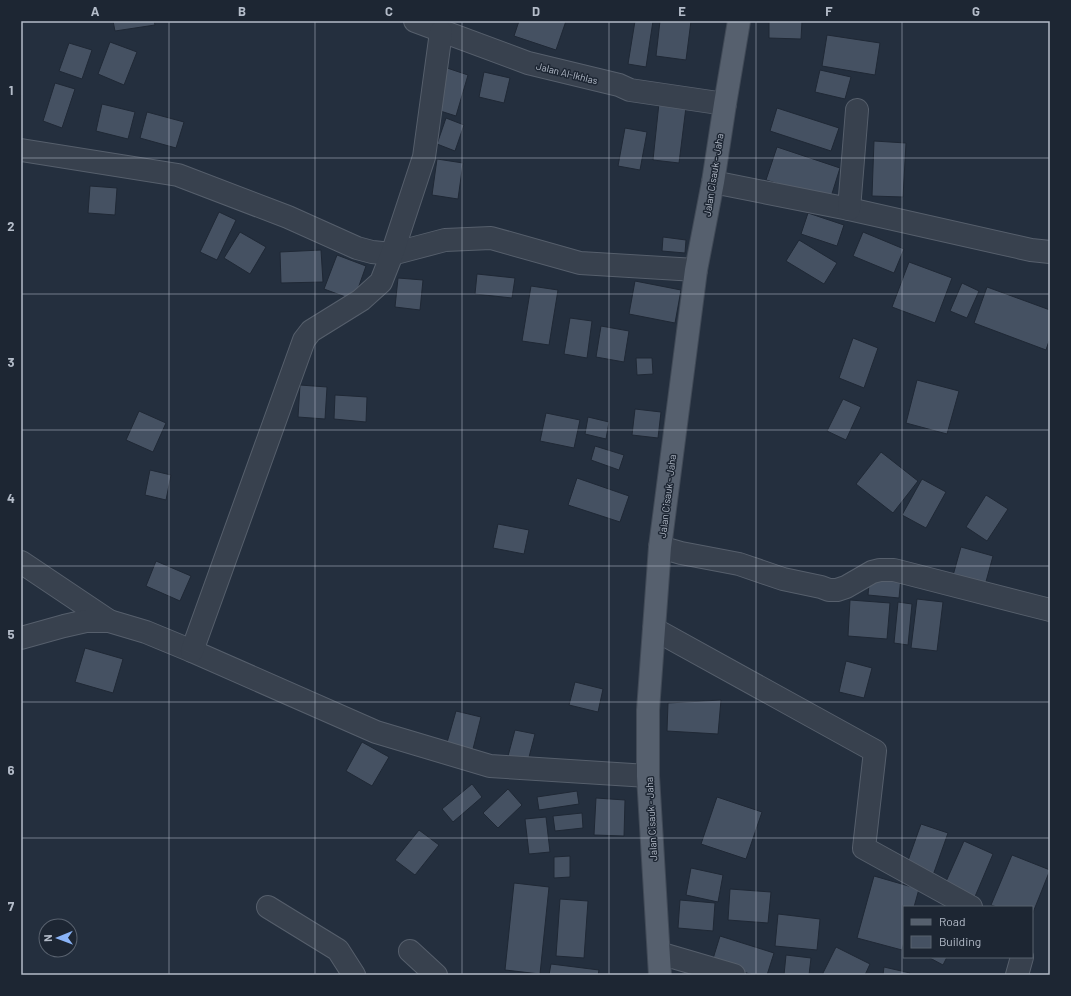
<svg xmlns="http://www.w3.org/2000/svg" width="1071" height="996" font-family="Barlow,sans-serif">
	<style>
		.building { fill: #455162; stroke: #1f2835 }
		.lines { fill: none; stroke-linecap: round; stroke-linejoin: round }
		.street-casing { stroke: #565f6c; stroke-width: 24 }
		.primary-casing { stroke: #414a57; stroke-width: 24 }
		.street { stroke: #38414e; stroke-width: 22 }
		.primary { stroke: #56606e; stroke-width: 22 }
		.grid { fill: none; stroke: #b4bcc9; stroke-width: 1; stroke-opacity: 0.55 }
		.labels { text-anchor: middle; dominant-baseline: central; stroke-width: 3; stroke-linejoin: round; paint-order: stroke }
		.street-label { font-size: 10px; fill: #b4bcc9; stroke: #1d2633 }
		.neatline { fill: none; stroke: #b4bcc9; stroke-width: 1.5 }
		.grid-label { font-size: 13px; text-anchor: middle; font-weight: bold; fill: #b4bcc9 }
	</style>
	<rect width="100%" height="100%" fill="#242f3e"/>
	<!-- building -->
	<g class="building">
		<path d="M113,21H154L155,25L115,31Z"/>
		<path d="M519,21H566L556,50L514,36Z"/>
		<path d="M635,21H653L646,67L628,64Z"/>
		<path d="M660,21H691L686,60L656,56Z"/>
		<path d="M769,21H802L801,39L769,38Z"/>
		<path d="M827,35L880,43L875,75L822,66Z"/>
		<path d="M110,42L137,52L124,85L98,74Z"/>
		<path d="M69,43L92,50L82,79L59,71Z"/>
		<path d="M447,68L468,75L456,116L434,109Z"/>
		<path d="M820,70L851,77L845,99L815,92Z"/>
		<path d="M484,72L510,78L504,103L479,97Z"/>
		<path d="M55,83L75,89L62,128L43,121Z"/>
		<path d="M659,103L686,107L679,163L653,160Z"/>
		<path d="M102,104L135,112L128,139L96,131Z"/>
		<path d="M777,108L839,128L831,151L770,131Z"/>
		<path d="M147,112L184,122L176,148L140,138Z"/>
		<path d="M446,118L464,125L455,151L437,144Z"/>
		<path d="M625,128L647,132L640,170L618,166Z"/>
		<path d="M874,141L906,143L903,197L872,196Z"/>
		<path d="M777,147L840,168L830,200L766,180Z"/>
		<path d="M437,159L463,163L458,199L432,195Z"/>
		<path d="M90,186L117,188L115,215L88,213Z"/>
		<path d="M219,212L236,220L217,260L200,252Z"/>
		<path d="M808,213L844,225L837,246L801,234Z"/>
		<path d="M240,232L266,247L250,274L224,258Z"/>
		<path d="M863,232L904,249L894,273L853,256Z"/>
		<path d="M663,237L686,240L685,253L662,251Z"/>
		<path d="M799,240L837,263L824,284L786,261Z"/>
		<path d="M321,250L323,282L281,283L280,252Z"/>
		<path d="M337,255L366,266L354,300L324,289Z"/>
		<path d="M909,262L952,278L935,323L892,307Z"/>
		<path d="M477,274L515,278L512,298L475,294Z"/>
		<path d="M398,278L423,280L420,310L395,307Z"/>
		<path d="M635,281L681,290L675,323L629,314Z"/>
		<path d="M962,283L979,291L967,318L950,311Z"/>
		<path d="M531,286L558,290L549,345L522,341Z"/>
		<path d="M987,287L1050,310V338L1046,350L974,323Z"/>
		<path d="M570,318L592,321L587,358L564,354Z"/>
		<path d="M601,326L629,331L624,362L596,357Z"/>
		<path d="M853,338L878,348L864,388L839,378Z"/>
		<path d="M636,358H652L653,374L637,375Z"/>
		<path d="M917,380L959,391L947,434L906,423Z"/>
		<path d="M300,385L327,387L325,419L298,417Z"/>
		<path d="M335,395L367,397L366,422L334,419Z"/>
		<path d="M843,399L861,407L846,440L827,431Z"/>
		<path d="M635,409L661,412L658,438L632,435Z"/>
		<path d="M139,411L166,423L153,452L126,440Z"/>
		<path d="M546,413L580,420L574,448L540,441Z"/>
		<path d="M588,417L609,422L606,439L585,434Z"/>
		<path d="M595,446L624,455L619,470L591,460Z"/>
		<path d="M881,452L918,481L893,513L856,484Z"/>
		<path d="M150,470L171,475L166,500L145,495Z"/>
		<path d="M577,478L629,496L620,522L568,505Z"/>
		<path d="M922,479L946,492L926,528L902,515Z"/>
		<path d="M986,495L1008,509L987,541L966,527Z"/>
		<path d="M498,524L529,530L524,554L493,548Z"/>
		<path d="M961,547L993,556L984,589L952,579Z"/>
		<path d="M156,561L191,576L180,601L146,586Z"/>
		<path d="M870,574L901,577L899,598L868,595Z"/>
		<path d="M917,599L943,602L937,651L911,648Z"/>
		<path d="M850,600L890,603L887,639L848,636Z"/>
		<path d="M898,602L912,604L908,645L894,643Z"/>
		<path d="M85,648L123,659L113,693L75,682Z"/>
		<path d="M846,661L872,668L864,698L839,692Z"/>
		<path d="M575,682L603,689L598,712L569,705Z"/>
		<path d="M721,700L718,734L667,731L668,703Z"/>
		<path d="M456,711L481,717L472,753L446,746Z"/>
		<path d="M515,730L535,734L528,761L508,756Z"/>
		<path d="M362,742L389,757L372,786L346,771Z"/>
		<path d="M472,784L482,797L453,822L442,809Z"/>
		<path d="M508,789L522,805L498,828L483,813Z"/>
		<path d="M577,791L579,804L539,810L537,797Z"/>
		<path d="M717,797L762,812L746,859L701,844Z"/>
		<path d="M596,798L625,800L624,836L594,835Z"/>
		<path d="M582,813L583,828L555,831L553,816Z"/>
		<path d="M546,817L550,852L529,854L525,819Z"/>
		<path d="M921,824L948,833L932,878L905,869Z"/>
		<path d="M419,830L439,845L415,875L395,860Z"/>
		<path d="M964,841L993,854L974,899L944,886Z"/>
		<path d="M1012,855L1050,870L1032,915V907H997L991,905Z"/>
		<path d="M570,856V877L554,878V857Z"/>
		<path d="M691,868L723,875L718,902L686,895Z"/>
		<path d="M874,876L919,889L914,907H904V942L902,950L857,938Z"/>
		<path d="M514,883L549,887L540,974L505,970Z"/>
		<path d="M730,889L771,892L768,923L728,920Z"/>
		<path d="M560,899L588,901L584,958L556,956Z"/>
		<path d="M680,900L715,903L713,931L678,928Z"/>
		<path d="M778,914L820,919L817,950L775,946Z"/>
		<path d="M720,936L774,953L767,975H753L712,962Z"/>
		<path d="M836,947L870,964L865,975H822Z"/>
		<path d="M786,955L811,958L809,975H784Z"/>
		<path d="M928,957H947L943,965Z"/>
		<path d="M551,964L599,970L598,975H549Z"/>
		<path d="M884,967L910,973L909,975H883Z"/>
	</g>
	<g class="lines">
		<!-- street casing -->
		<g class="street-casing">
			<g id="street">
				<path d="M415,21L528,63L619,85L630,90L725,104"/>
				<path d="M21,150L178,175L288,217L357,248L372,252L392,254L445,240L491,238L580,263L696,270"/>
				<path d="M713,182L849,209L1031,250L1050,252"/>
				<path d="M849,209L857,110"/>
				<path d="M660,547L681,553L739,564L783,579L821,587L829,590H837L846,587L872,572L880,570H894L1050,610"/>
				<path d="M21,562L109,621"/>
				<path d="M654,629L875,751L864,848L971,907"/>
				<path d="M21,638L64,626L86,621H109L146,632L192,651L376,732L490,766L648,776"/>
				<path d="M192,651L304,340L311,331L361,300L381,282L392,254L424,157L441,32"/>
				<path d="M268,907L338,950L354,975"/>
				<path d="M410,951L436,975"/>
				<path d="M659,953L734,975"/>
				<path d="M1017,975L1022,957"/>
			</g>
		</g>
		<!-- primary casing -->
		<g class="primary-casing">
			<path id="primary" d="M660,975L648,776V710L660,547L696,270L713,182L725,104L739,21"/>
		</g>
		<!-- street -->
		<use href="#street" class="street"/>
		<!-- primary -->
		<use href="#primary" class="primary"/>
	</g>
	<!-- grid -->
	<path class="grid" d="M169,21V975M315,21V975M462,21V975M609,21V975M756,21V975M902,21V975M21,158H1050M21,294H1050M21,430H1050M21,566H1050M21,702H1050M21,838H1050"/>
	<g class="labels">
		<!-- street labels -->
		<g class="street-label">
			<text transform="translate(567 73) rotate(14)">Jalan Al-Ikhlas</text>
			<text transform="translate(713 175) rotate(-81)">Jalan Cisauk - Jaha</text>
			<text transform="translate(667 496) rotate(-83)">Jalan Cisauk - Jaha</text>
			<text transform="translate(651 819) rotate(-93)">Jalan Cisauk - Jaha</text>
		</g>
	</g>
	<!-- border -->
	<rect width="1071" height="996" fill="none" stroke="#1d2633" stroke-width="44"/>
	<!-- legend -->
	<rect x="903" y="906" width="130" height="52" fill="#1d2633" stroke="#59626f"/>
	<rect x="911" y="919" width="20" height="6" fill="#56606e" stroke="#59626f"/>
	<text x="939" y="926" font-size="12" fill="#b4bcc9">Road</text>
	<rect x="911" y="936" width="20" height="12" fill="#455162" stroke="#59626f"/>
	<text x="939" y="946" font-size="12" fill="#b4bcc9">Building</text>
	<!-- north arrow -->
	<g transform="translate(58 938) rotate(269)"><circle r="19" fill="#1d2633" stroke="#59626f"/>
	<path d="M0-3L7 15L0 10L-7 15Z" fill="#8ab4f8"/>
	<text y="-6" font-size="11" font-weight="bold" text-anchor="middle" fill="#b4bcc9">N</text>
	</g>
	<rect x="22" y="22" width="1027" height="952" class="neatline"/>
	<g class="grid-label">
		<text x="95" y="16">A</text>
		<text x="242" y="16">B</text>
		<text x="389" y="16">C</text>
		<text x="536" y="16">D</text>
		<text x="682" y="16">E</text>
		<text x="829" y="16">F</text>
		<text x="976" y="16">G</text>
		<text x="11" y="95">1</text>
		<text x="11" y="231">2</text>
		<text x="11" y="367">3</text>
		<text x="11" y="503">4</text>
		<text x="11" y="639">5</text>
		<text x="11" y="775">6</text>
		<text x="11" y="911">7</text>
	</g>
</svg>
